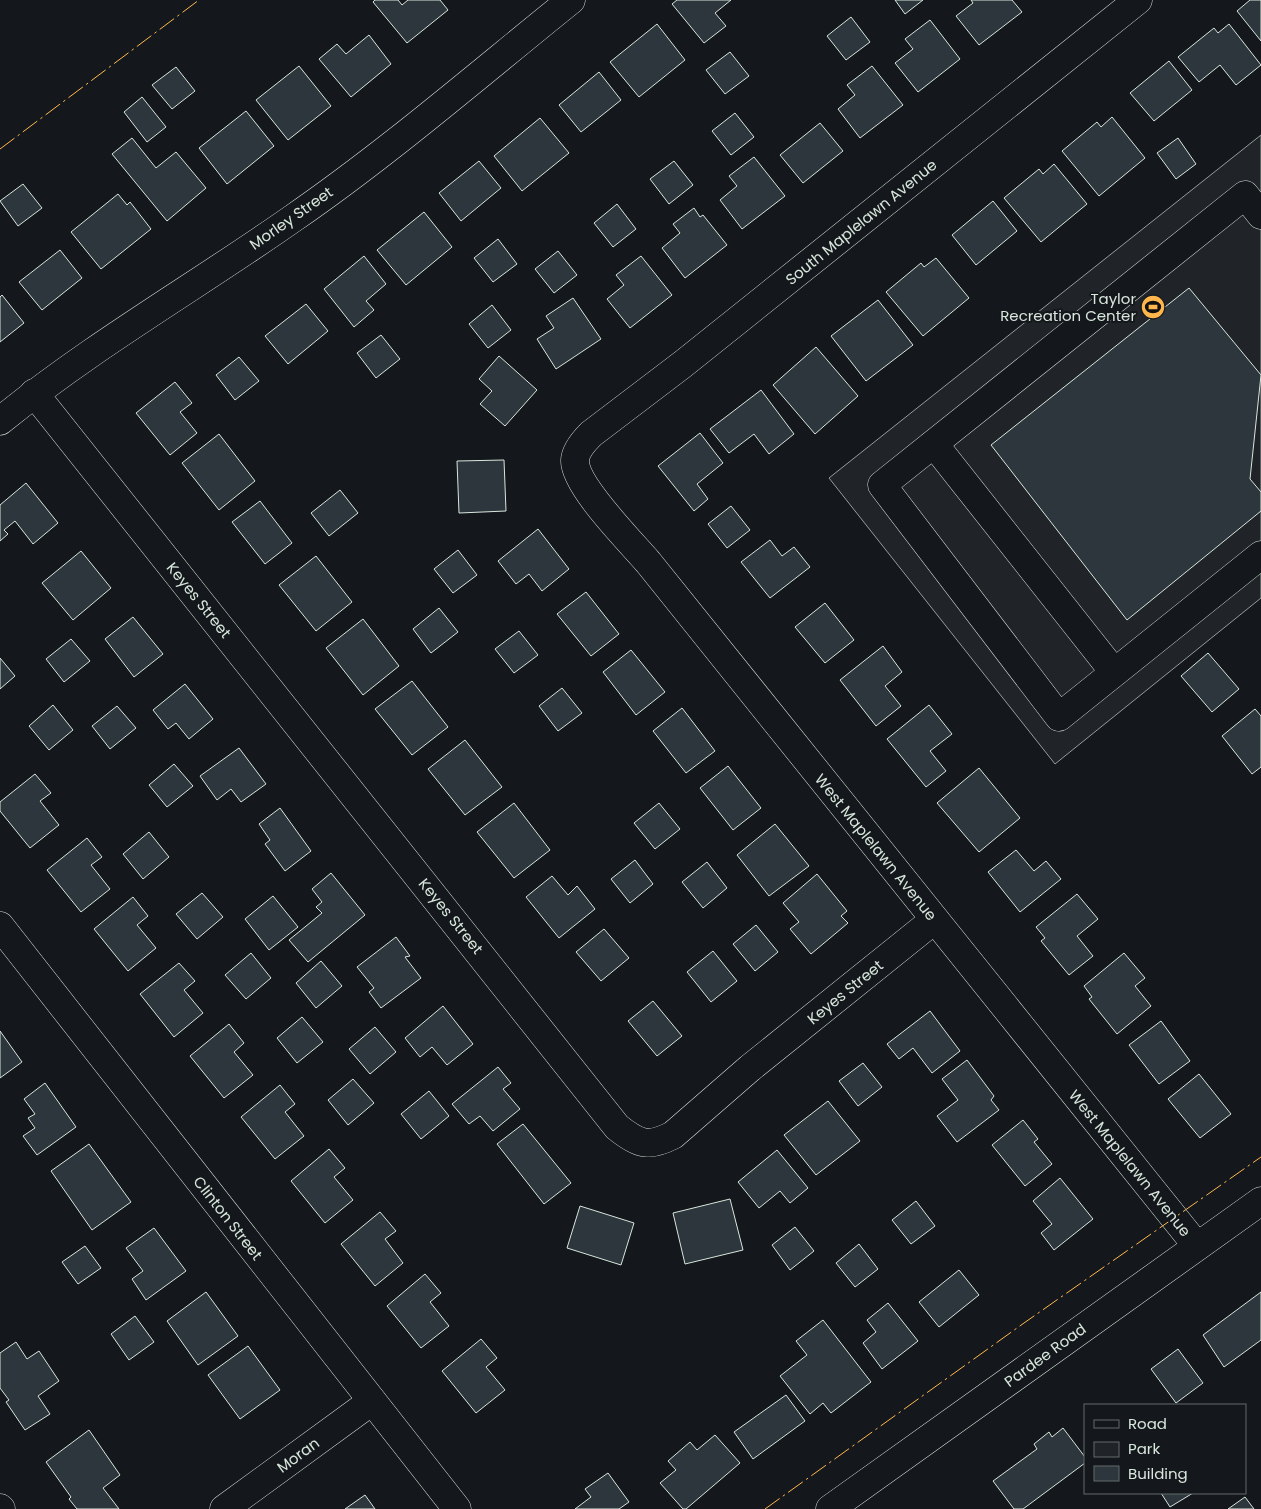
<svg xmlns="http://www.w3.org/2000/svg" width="1261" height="1509" font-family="Poppins,sans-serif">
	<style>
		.green { fill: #202428; stroke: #939e99 }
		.building { fill: #2c363c; stroke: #d8e6dc }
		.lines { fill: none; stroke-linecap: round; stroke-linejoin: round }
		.minor-casing { stroke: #d8e6dc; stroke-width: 29 }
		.major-casing { stroke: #d8e6dc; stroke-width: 29 }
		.minor { stroke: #14181c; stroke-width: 28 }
		.major { stroke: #14181c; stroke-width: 28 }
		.power { stroke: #ffb74d; stroke-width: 1; stroke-dasharray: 18 4 2.5 4; stroke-linecap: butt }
		.labels { text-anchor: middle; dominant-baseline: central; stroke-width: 4; stroke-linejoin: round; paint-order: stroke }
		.street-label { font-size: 15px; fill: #d8e6dc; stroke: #14181c }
		.poi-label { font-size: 15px; fill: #d8e6dc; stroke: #14181c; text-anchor: end }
	</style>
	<rect width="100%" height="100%" fill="#14181c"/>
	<!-- green -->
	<path class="green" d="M1261,135V598L1055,764L829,478Z"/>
	<!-- building -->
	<g class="building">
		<path d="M375,0H398L402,5L408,0H440L448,10L407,43L373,2Z"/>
		<path d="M677,0H731L715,13L726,26L704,43L672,4Z"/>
		<path d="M895,0H923L905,14Z"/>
		<path d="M971,0H1012L1022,12L979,45L956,16L973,3Z"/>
		<path d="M1250,0H1261V41L1237,11Z"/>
		<path d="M851,17L870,42L846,60L827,36Z"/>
		<path d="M930,20L960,59L918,92L895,63L913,49L905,39Z"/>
		<path d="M657,24L685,60L639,97L610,62Z"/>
		<path d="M1229,24L1261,65L1236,85L1220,65L1199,82L1178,57L1214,28L1218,33Z"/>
		<path d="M369,35L391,64L351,97L319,59L337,44L346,54Z"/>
		<path d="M730,52L749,76L725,94L706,70Z"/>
		<path d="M1169,61L1192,90L1154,121L1130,93Z"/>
		<path d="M299,66L331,106L288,140L256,100Z"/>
		<path d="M872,66L903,105L860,138L838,109L855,95L847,85Z"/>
		<path d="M176,67L195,91L172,109L152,85Z"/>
		<path d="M599,72L621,100L581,132L559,105Z"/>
		<path d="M142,97L166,127L147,142L124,112Z"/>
		<path d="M246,111L274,146L227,184L199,148Z"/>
		<path d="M735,113L754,137L731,155L712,131Z"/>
		<path d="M1112,117L1145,158L1099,196L1062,151L1097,122L1101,127Z"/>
		<path d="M540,118L569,153L522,191L494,156Z"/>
		<path d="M820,123L843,151L803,183L780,155Z"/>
		<path d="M132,138L156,168L176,152L206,188L167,221L112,154Z"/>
		<path d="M1178,138L1196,164L1176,179L1157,153Z"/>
		<path d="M754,157L785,196L742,229L720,200L737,186L729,176Z"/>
		<path d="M479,161L501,188L461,221L439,193Z"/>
		<path d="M674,161L693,185L669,204L650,179Z"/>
		<path d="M1054,164L1087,204L1041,242L1004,198L1039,169L1043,174Z"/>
		<path d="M23,184L42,208L18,226L0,201Z"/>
		<path d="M118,194L127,205L130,202L151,229L101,269L71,232Z"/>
		<path d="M993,201L1017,231L976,265L952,235Z"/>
		<path d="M617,204L636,229L613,247L594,223Z"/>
		<path d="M694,208L700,217L703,215L727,245L685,278L662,248L680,233L673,224Z"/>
		<path d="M424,212L452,247L406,285L377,250Z"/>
		<path d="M498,239L517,264L493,282L474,258Z"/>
		<path d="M60,250L82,278L42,310L19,282Z"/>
		<path d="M558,251L577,275L554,293L535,269Z"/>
		<path d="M364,256L386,284L366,301L374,310L354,327L324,289Z"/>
		<path d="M641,256L672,295L630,328L607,299L624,285L616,275Z"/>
		<path d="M936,258L969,298L923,336L886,292L921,263L924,267Z"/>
		<path d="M1189,288L1261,375L1250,479L1261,492V511L1127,620L991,445Z"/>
		<path d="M2,295L24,323L0,342V297Z"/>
		<path d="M573,298L601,339L556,369L537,339L554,328L546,316Z"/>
		<path d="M878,300L913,345L866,381L831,336Z"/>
		<path d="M306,304L328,331L288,364L265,336Z"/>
		<path d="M492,305L511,330L488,348L469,324Z"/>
		<path d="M381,335L400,359L376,378L357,353Z"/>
		<path d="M816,347L858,396L815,434L773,385Z"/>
		<path d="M499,356L537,390L505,426L480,404L492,391L479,379Z"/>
		<path d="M239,357L259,381L235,400L216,375Z"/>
		<path d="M175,382L192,403L180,412L197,433L170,455L136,413Z"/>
		<path d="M761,390L794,434L769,454L754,434L729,453L710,429Z"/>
		<path d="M700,433L723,463L697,484L708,499L694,511L658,466Z"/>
		<path d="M219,434L255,481L219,510L182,463Z"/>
		<path d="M504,460L506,511L459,513L457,461Z"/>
		<path d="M26,483L58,523L33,544L15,521L4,530L8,534L0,541V505Z"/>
		<path d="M340,490L358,513L329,536L311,513Z"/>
		<path d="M260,501L292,543L265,564L232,522Z"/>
		<path d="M731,506L750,530L727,548L708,524Z"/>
		<path d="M538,529L569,569L542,591L529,574L516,584L498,561Z"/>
		<path d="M770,540L782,556L794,547L810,567L770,598L741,562Z"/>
		<path d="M458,550L477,575L453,593L434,569Z"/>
		<path d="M81,551L111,588L73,620L42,583Z"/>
		<path d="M316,556L352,602L316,631L279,585Z"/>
		<path d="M586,592L619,634L591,656L557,614Z"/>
		<path d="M825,603L854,640L825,663L795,627Z"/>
		<path d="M439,608L458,632L431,653L413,629Z"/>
		<path d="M133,617L163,654L134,677L105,639Z"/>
		<path d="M363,619L399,666L363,695L326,648Z"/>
		<path d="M519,631L538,655L514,673L495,649Z"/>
		<path d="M71,639L90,661L64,682L46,659Z"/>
		<path d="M883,646L902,672L885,686L901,706L876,726L840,680Z"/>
		<path d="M631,650L665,692L636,715L603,672Z"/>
		<path d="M1208,653L1239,689L1212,712L1181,676Z"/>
		<path d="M0,658L15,676L0,689Z"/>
		<path d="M412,681L448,727L412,755L375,709Z"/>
		<path d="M185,684L213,719L189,739L176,723L168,729L153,710Z"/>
		<path d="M562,688L582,713L558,731L539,706Z"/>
		<path d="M53,705L73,730L49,750L29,726Z"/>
		<path d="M929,705L952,734L930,751L946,771L926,787L887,739Z"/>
		<path d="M117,706L136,728L110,749L92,726Z"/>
		<path d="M682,708L715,751L686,773L653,731Z"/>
		<path d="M1255,709L1261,716V767L1252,774L1222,736Z"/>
		<path d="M465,740L502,787L465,815L428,769Z"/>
		<path d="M239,748L266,784L241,802L231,789L217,800L200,776Z"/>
		<path d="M174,764L193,786L167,807L149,785Z"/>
		<path d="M728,766L761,808L733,830L700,788Z"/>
		<path d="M979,768L1020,818L979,852L937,803Z"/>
		<path d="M35,774L51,793L40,801L59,825L30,848L0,811V802Z"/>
		<path d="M514,803L550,850L514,878L477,832Z"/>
		<path d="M659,803L680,829L655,849L634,823Z"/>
		<path d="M280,808L311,851L285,871L265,844L270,840L259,824Z"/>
		<path d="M775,824L809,866L769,896L737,855Z"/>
		<path d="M149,832L169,857L143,879L123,854Z"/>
		<path d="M87,838L102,857L91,865L110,889L81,912L47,870Z"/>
		<path d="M1016,850L1034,871L1046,861L1061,879L1020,912L988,872Z"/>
		<path d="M635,860L653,884L630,903L611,879Z"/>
		<path d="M707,862L727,888L703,908L682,882Z"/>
		<path d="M331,873L365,915L308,962L289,940L322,913L316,907L322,902L312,889Z"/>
		<path d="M817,874L847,911L841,916L848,923L811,954L790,929L799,922L783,903Z"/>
		<path d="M552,876L568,895L577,886L595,909L559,938L526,897Z"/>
		<path d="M202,893L223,917L197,939L176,914Z"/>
		<path d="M1077,894L1098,919L1077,936L1093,956L1069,975L1041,941L1045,938L1036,927Z"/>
		<path d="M273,896L298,927L269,950L245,919Z"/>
		<path d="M133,897L148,916L137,925L156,948L128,971L94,929Z"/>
		<path d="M756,925L778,952L755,971L733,944Z"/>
		<path d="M604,929L629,958L601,981L576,952Z"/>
		<path d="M396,937L410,956L405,957L421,978L381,1008L369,992L374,988L357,967Z"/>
		<path d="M713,951L737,981L711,1002L687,972Z"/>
		<path d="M251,953L271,978L246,999L225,975Z"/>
		<path d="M1124,953L1145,978L1135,986L1151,1006L1117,1034L1089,999L1092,997L1084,986Z"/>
		<path d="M321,961L342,986L316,1008L296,983Z"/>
		<path d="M179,963L195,981L184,990L203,1013L174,1037L140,994Z"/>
		<path d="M653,1001L682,1036L657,1056L628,1021Z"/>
		<path d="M443,1006L473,1044L447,1065L432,1047L420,1057L405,1038Z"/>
		<path d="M930,1011L960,1051L932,1073L913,1048L899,1059L887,1044Z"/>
		<path d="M302,1017L323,1042L297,1063L277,1038Z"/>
		<path d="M1161,1021L1190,1061L1159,1084L1129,1045Z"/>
		<path d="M229,1024L244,1043L234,1052L253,1075L224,1098L190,1056Z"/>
		<path d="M375,1027L396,1052L370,1074L349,1049Z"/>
		<path d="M0,1031L22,1062L0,1078Z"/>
		<path d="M967,1060L994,1096L991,1100L999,1110L957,1142L937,1116L958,1100L942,1079Z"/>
		<path d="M863,1063L882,1087L858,1106L839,1081Z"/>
		<path d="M498,1067L511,1083L503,1089L520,1109L493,1131L480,1116L469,1124L452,1104Z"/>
		<path d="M1199,1074L1231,1114L1200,1138L1168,1099Z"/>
		<path d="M353,1079L374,1103L348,1125L328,1100Z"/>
		<path d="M45,1083L76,1127L37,1155L23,1136L35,1128L28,1118L35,1114L24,1099Z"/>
		<path d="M280,1085L295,1104L285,1112L304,1136L275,1159L241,1117Z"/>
		<path d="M429,1091L449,1116L421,1139L401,1114Z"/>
		<path d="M828,1101L860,1141L816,1175L784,1135Z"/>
		<path d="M1023,1120L1038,1139L1034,1142L1052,1164L1025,1186L992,1145Z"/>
		<path d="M523,1124L571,1183L544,1204L497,1144Z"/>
		<path d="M89,1144L131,1202L92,1230L51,1171Z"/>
		<path d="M329,1149L345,1168L334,1177L353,1200L325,1223L291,1181Z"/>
		<path d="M777,1150L808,1188L790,1203L780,1191L759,1208L738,1182Z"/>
		<path d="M1060,1178L1093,1219L1054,1250L1041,1233L1052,1224L1033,1201Z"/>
		<path d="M730,1199L743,1250L685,1264L673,1213Z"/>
		<path d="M916,1201L935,1226L911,1244L892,1220Z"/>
		<path d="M580,1206L634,1223L621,1265L567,1248Z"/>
		<path d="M380,1212L396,1231L385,1239L403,1263L375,1286L341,1244Z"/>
		<path d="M795,1227L814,1251L790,1270L772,1245Z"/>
		<path d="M154,1228L186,1271L146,1300L132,1279L143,1271L126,1248Z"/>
		<path d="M859,1244L878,1269L855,1287L836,1263Z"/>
		<path d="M85,1246L101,1268L78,1284L62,1262Z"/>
		<path d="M959,1270L979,1295L939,1327L919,1302Z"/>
		<path d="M425,1274L441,1293L430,1302L449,1326L421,1348L387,1306Z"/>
		<path d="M206,1292L238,1336L198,1365L167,1321Z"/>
		<path d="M1261,1292V1340L1224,1367L1203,1335Z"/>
		<path d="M888,1303L918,1341L882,1369L863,1343L876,1332L867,1320Z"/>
		<path d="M135,1316L154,1342L129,1360L111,1334Z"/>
		<path d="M823,1320L871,1382L831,1413L823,1403L810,1414L780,1376L807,1355L796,1341Z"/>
		<path d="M481,1339L497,1358L486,1367L505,1390L476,1413L442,1371Z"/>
		<path d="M16,1342L27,1359L39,1351L59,1381L38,1396L50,1414L25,1430L6,1402L9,1400L0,1388V1353Z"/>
		<path d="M248,1346L280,1390L240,1419L208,1375Z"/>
		<path d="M1178,1349L1203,1383L1176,1403L1151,1369Z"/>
		<path d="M786,1395L805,1421L753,1459L734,1432Z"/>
		<path d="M1063,1428L1085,1457V1463L1023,1509H1014L993,1481L1037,1449L1034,1444L1049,1432L1052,1437Z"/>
		<path d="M89,1430L120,1475L103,1488L119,1509H77L69,1499L71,1497L46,1462Z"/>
		<path d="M715,1435L740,1463L686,1509H683L660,1483L676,1470L668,1461L690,1442L697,1450Z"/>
		<path d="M608,1473L629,1502L619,1509H575L591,1497L585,1489Z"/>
		<path d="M1161,1493H1193L1170,1507Z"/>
		<path d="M365,1495L375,1509H345Z"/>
		<path d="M1245,1497L1254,1509H1228Z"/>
	</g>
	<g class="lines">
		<!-- minor casing -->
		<g class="minor-casing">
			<g id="minor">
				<path d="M1138,0L683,364L591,434C584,441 575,451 575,461C575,486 630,541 648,562L1197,1246"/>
				<path d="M1261,215L1245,195L882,485L1059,717L1261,555"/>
				<path d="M34,393L617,1127C638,1144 648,1148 673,1135L750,1068L934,920"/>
				<path d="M0,421C92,346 195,287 292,219C389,152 479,74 571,0"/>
				<path d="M934,444L1114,672"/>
				<path d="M0,926L457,1509"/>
				<path d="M0,1508L1,1509"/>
				<path d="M224,1509L372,1401"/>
			</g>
		</g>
		<!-- major casing -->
		<g class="major-casing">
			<path id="major" d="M830,1509L1261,1201"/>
		</g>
		<!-- minor -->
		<use href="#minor" class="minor"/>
		<!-- major -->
		<use href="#major" class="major"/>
		<!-- power -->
		<g class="power">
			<path d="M0,149L199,0"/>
			<path d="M765,1509L1024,1323L1261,1157"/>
		</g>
	</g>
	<!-- icons -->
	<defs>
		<g id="stadium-disc" transform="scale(1.25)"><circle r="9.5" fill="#ffb74d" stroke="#14181c"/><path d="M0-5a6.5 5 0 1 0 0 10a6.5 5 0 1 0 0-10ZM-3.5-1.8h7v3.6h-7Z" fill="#111"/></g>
	</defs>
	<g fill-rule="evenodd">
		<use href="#stadium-disc" x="1153" y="307"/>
	</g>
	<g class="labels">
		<!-- street labels -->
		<g class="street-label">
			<text transform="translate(291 218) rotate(-35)">Morley Street</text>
			<text transform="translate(861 222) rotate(-39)">South Maplelawn Avenue</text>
			<text transform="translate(199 600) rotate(51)">Keyes Street</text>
			<text transform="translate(876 847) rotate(51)">West Maplelawn Avenue</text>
			<text transform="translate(451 916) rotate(51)">Keyes Street</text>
			<text transform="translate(845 992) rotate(-39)">Keyes Street</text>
			<text transform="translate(1130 1163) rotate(51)">West Maplelawn Avenue</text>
			<text transform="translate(228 1218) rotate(52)">Clinton Street</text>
			<text transform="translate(1045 1355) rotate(-36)">Pardee Road</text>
			<text transform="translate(298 1455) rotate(-36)">Moran</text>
		</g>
		<!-- poi labels -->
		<g class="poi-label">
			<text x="1136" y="298">Taylor<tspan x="1136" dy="17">Recreation Center</tspan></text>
		</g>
	</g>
	<!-- legend -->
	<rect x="1084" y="1404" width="162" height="90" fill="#14181c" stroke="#626a69"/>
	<rect x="1094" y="1420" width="25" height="8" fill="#14181c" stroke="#626a69"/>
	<text x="1128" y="1429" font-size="15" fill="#d8e6dc">Road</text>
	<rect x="1094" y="1442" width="25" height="15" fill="#202428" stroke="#626a69"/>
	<text x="1128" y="1454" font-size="15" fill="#d8e6dc">Park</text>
	<rect x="1094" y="1466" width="25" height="15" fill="#2c363c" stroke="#626a69"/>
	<text x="1128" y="1479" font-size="15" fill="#d8e6dc">Building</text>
</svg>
